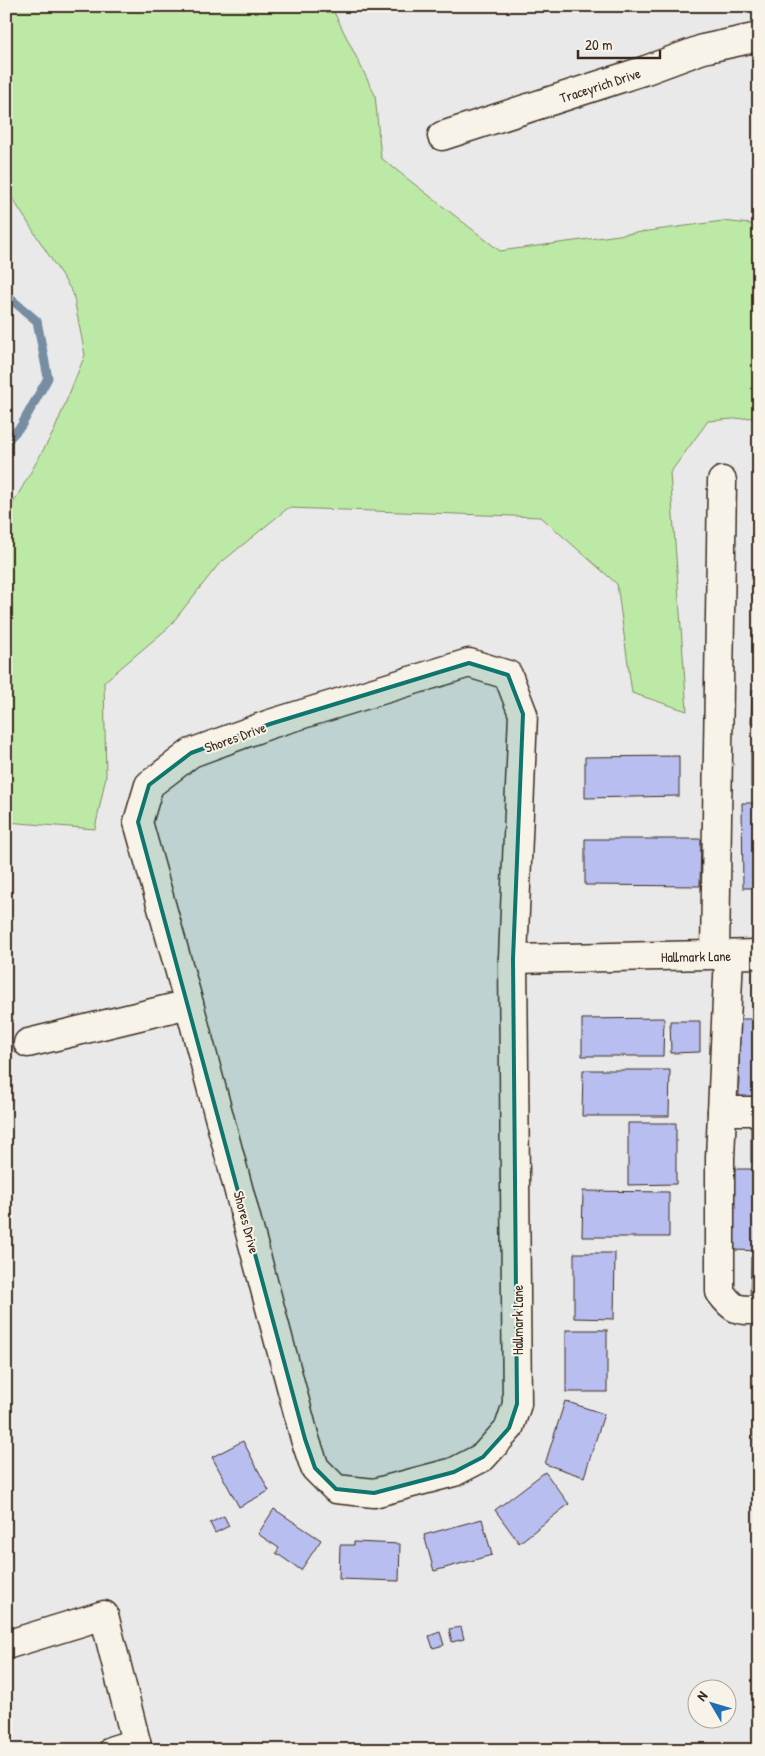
<svg xmlns="http://www.w3.org/2000/svg" width="765" height="1756" font-family="'Patrick Hand',sans-serif">
	<style>
		.green { fill: #bde9a6; stroke: #7c8a62 }
		.lines { fill: none; stroke-linecap: round; stroke-linejoin: round }
		.stream { stroke: #768da2; stroke-width: 9 }
		.building { fill: #b8bff0; stroke: #3b2a1e }
		.minor-casing { stroke: #3b2a1e; stroke-width: 31 }
		.minor { stroke: #f7f3e8; stroke-width: 28 }
		.marked { fill: #0f766e; fill-opacity: 0.2; stroke: #0f766e; stroke-width: 4; stroke-linejoin: round }
		.labels { text-anchor: middle; dominant-baseline: central; stroke-width: 4; stroke-linejoin: round; paint-order: stroke }
		.street-label { font-size: 14px; fill: #3b2a1e; stroke: #f7f3e8 }
	</style>
	<rect width="100%" height="100%" fill="#eae9ea"/>
	<filter id="ink" filterUnits="userSpaceOnUse"><feTurbulence type="fractalNoise" baseFrequency=".02" numOctaves="2"/><feDisplacementMap in="SourceGraphic" scale="10" xChannelSelector="R" yChannelSelector="G"/><feConvolveMatrix kernelMatrix="1 2 1 2 8 2 1 2 1" color-interpolation-filters="sRGB"/></filter>
	<g filter="url(#ink)">
		<!-- green -->
		<path class="green" d="M6,6H331L375,95L381,158L500,251L723,221L759,225V417L708,421L670,473L687,711L632,693L617,584L541,517L288,508L218,565L169,627L104,682L106,776L95,829L6,822V516L54,431L85,355L73,293L9,193L6,191Z"/>
		<g class="lines">
			<!-- stream -->
			<path class="stream" d="M6,295L37,321L48,378L21,426L6,442"/>
		</g>
		<!-- building -->
		<g class="building">
			<rect x="754" y="448" width="5" height="35"/>
			<rect x="754" y="510" width="5" height="35"/>
			<rect x="753" y="569" width="6" height="35"/>
			<rect x="753" y="631" width="6" height="35"/>
			<path d="M752,690H759V724H751Z"/>
			<rect x="751" y="752" width="8" height="35"/>
			<path d="M679,756V796L585,798V757Z"/>
			<path d="M742,803H759V888H743Z"/>
			<path d="M585,839H701L700,886L585,885Z"/>
			<path d="M664,1018L663,1056H582V1019Z"/>
			<rect x="739" y="1019" width="20" height="86"/>
			<path d="M670,1021H700V1052L671,1053Z"/>
			<path d="M583,1070H670L669,1116H582Z"/>
			<rect x="751" y="1115" width="8" height="47"/>
			<path d="M628,1123H676V1184L628,1185Z"/>
			<path d="M734,1169H759V1251L734,1250Z"/>
			<path d="M583,1191L669,1192V1237H582Z"/>
			<path d="M574,1253H615L614,1319L574,1318Z"/>
			<path d="M751,1257H759V1304H750Z"/>
			<rect x="566" y="1330" width="41" height="62"/>
			<rect x="754" y="1373" width="5" height="74"/>
			<path d="M565,1401L604,1414L584,1477L545,1464Z"/>
			<path d="M243,1441L269,1491L239,1507L212,1457Z"/>
			<path d="M545,1472L569,1504L519,1543L495,1510Z"/>
			<path d="M274,1509L321,1540L301,1570L276,1553L279,1548L258,1534Z"/>
			<path d="M224,1516L229,1526L215,1533L210,1523Z"/>
			<path d="M482,1519L492,1555L434,1571L424,1535Z"/>
			<path d="M354,1542L400,1544L399,1581L339,1579L340,1545H354Z"/>
			<path d="M461,1627L464,1639L452,1642L449,1629Z"/>
			<path d="M440,1632L444,1645L433,1648L429,1636Z"/>
		</g>
		<g class="lines">
			<!-- minor casing -->
			<g class="minor-casing">
				<g id="minor">
					<path d="M442,136L646,70L703,49L759,37"/>
					<path d="M469,663L508,675L523,714L513,959L517,1404L509,1428L483,1457L454,1472L374,1493L336,1489L315,1468L305,1439L189,1004L138,822L149,785L191,753L270,724Z"/>
					<path d="M715,955L722,481"/>
					<path d="M729,955L720,1158V1292C734,1311 737,1310 759,1310"/>
					<path d="M513,959L759,954"/>
					<path d="M28,1043L189,1004"/>
					<path d="M722,1111H759"/>
					<path d="M6,1645L104,1615L138,1750"/>
					<path d="M113,1750L136,1743"/>
				</g>
			</g>
			<!-- minor -->
			<use href="#minor" class="minor"/>
		</g>
	</g>
	<!-- marked area -->
	<path class="marked" d="M469,663L508,675L523,714L513,959L517,1404L509,1428L483,1457L454,1472L374,1493L336,1489L315,1468L305,1439L138,822L149,785L191,753L270,724Z"/>
	<g class="labels">
		<!-- street labels -->
		<g class="street-label">
			<text transform="translate(600 85) rotate(-18)">Traceyrich Drive</text>
			<text transform="translate(235 737) rotate(-20)">Shores Drive</text>
			<text transform="translate(696 956) rotate(-1)">Hallmark Lane</text>
			<text transform="translate(247 1222) rotate(75)">Shores Drive</text>
			<text transform="translate(517 1320) rotate(-90)">Hallmark Lane</text>
		</g>
	</g>
	<!-- margin -->
	<rect width="765" height="1756" fill="none" stroke="#f7f3e8" stroke-width="25"/>
	<rect x="12" y="12" width="740" height="1731" fill="none" stroke="#3b2a1e" stroke-width="2" filter="url(#ink)"/>
	<!-- north arrow -->
	<g transform="translate(712 1704) rotate(308)"><circle r="24" fill="#f7f3e8" stroke="#aca397"/>
	<path d="M0-4L9 19L0 12L-9 19Z" fill="#1f6fb2"/>
	<text y="-8" font-size="14" font-weight="bold" text-anchor="middle" fill="#3b2a1e">N</text>
	</g>
	<!-- scale -->
	<path d="M578 50v8h82v-8" fill="none" stroke="#3b2a1e" stroke-width="2.5"/>
	<text x="585" y="50" font-size="15" fill="#3b2a1e" stroke="#f7f3e8" stroke-width="4" paint-order="stroke">20 m</text>
</svg>
